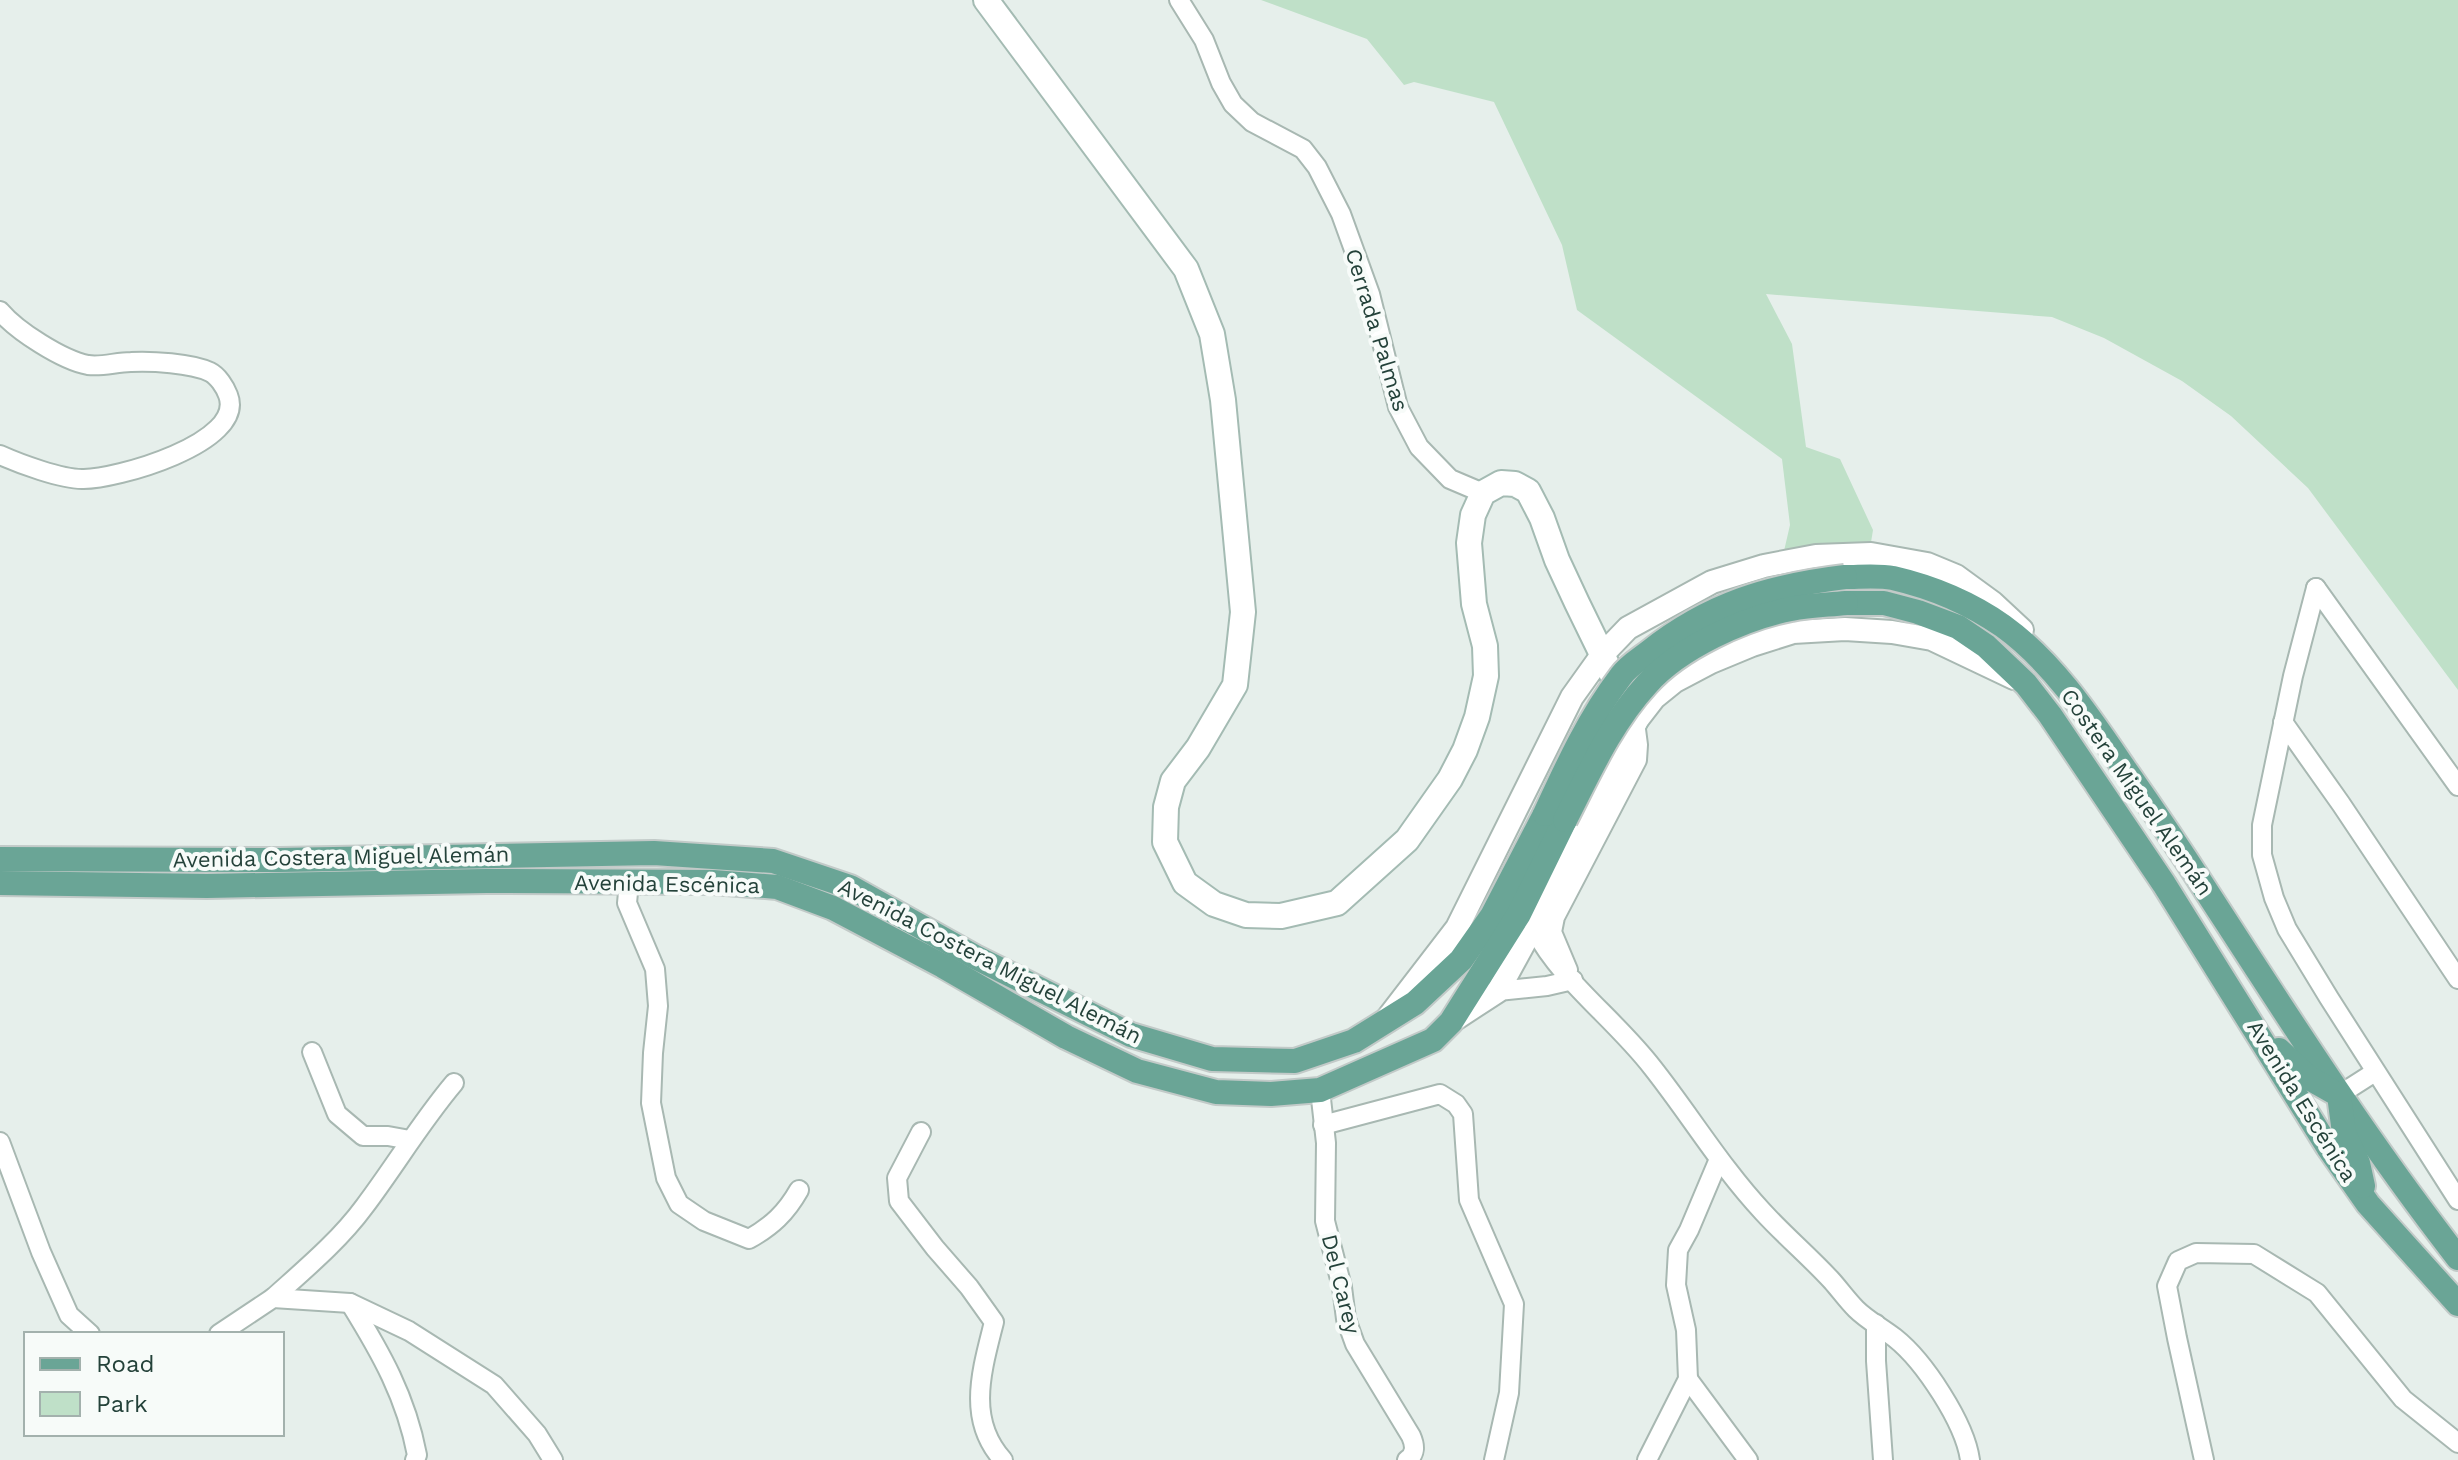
<svg xmlns="http://www.w3.org/2000/svg" width="2458" height="1460" font-family="'Work Sans',sans-serif">
	<style>
		.green { fill: #bfe0c8 }
		.lines { fill: none; stroke-linecap: round; stroke-linejoin: round }
		.minor-casing { stroke: #a8b8b2; stroke-width: 22 }
		.tertiary-casing { stroke: #a8b8b2; stroke-width: 26 }
		.secondary-casing { stroke: #a4bbb3; stroke-width: 28 }
		.primary-casing { stroke: #c2cac8; stroke-width: 28 }
		.minor { stroke: #fff; stroke-width: 18 }
		.tertiary { stroke: #fff; stroke-width: 22 }
		.secondary { stroke: #fff; stroke-width: 24 }
		.primary { stroke: #6aa596; stroke-width: 24 }
		.primary-bridge-casing { stroke: #c2cac8; stroke-width: 28; stroke-linecap: butt }
		.primary-bridge { stroke: #6aa596; stroke-width: 24 }
		.labels { text-anchor: middle; dominant-baseline: central; stroke-width: 8; stroke-linejoin: round; paint-order: stroke }
		.street-label { font-size: 22px; fill: #24423a; stroke: #f7fbf9 }
	</style>
	<rect width="100%" height="100%" fill="#e6efeb"/>
	<!-- green -->
	<path class="green" d="M1261,0H2458V690L2308,488L2231,416L2182,381L2104,338L2052,317L1766,294L1792,344L1806,447L1840,459L1873,530L1867,567L1778,577L1790,525L1782,459L1577,310L1562,245L1494,102L1414,82L1404,85L1367,39Z"/>
	<g class="lines">
		<!-- minor casing -->
		<g class="minor-casing">
			<g id="minor">
				<path d="M1179,0L1204,40L1221,83L1233,104L1252,122L1303,149L1317,167L1341,214L1370,294L1398,407L1419,447L1450,479L1483,493"/>
				<path d="M0,311C17,331 62,360 88,365C103,367 116,362 131,362C151,361 191,363 210,372C218,376 225,387 228,395C247,443 114,480 82,479C61,479 20,464 0,455"/>
				<path d="M2316,588L2293,676L2262,825V855L2274,898L2287,929L2329,998L2458,1200"/>
				<path d="M2316,588L2458,786"/>
				<path d="M2283,722L2341,804L2458,979"/>
				<path d="M629,882L627,903L655,969L658,1006L653,1053L651,1103L666,1178L679,1204L704,1221L749,1239C772,1226 786,1213 799,1190"/>
				<path d="M1534,929C1562,982 1615,1019 1652,1067C1690,1115 1721,1167 1763,1212C1785,1236 1810,1257 1832,1281C1840,1290 1847,1300 1856,1309C1867,1320 1882,1328 1895,1338C1924,1361 1965,1423 1970,1460"/>
				<path d="M1568,970L1552,932L1555,917L1637,760L1638,745L1635,722"/>
				<path d="M1498,991L1547,986L1573,980"/>
				<path d="M312,1052L337,1114L363,1136H388L410,1140"/>
				<path d="M1320,1090L1326,1143L1325,1221L1342,1287L1346,1319L1355,1344L1411,1436C1415,1445 1416,1454 1407,1460"/>
				<path d="M2339,1095L2375,1072"/>
				<path d="M1323,1125L1440,1094L1456,1104L1463,1114L1469,1200L1514,1304L1509,1393L1494,1460"/>
				<path d="M921,1132L897,1178L899,1201L935,1248L969,1287L994,1322C982,1370 966,1419 1003,1460"/>
				<path d="M0,1142L41,1252L69,1315L90,1334"/>
				<path d="M273,1298C304,1270 339,1241 364,1207C395,1166 421,1122 454,1083"/>
				<path d="M350,1303C381,1353 406,1397 417,1455L415,1460"/>
				<path d="M1876,1324V1361L1883,1460"/>
				<path d="M219,1334L273,1298L350,1303L409,1331L494,1385L537,1434L553,1460"/>
				<path d="M1688,1379L1748,1460"/>
				<path d="M1647,1460L1688,1379L1686,1330L1676,1285L1678,1250L1689,1230L1719,1159"/>
				<path d="M2204,1460L2177,1338L2167,1286L2178,1261L2196,1253L2254,1254L2317,1293L2403,1399L2458,1443"/>
			</g>
		</g>
		<!-- tertiary casing -->
		<g class="tertiary-casing">
			<g id="tertiary">
				<path d="M1387,1019L1457,928L1572,697L1602,655L1628,628L1712,582L1764,566L1816,556L1871,554L1927,564L1956,576L1993,603L2022,630"/>
				<path d="M1452,1021L1498,991L1595,813L1630,729L1654,698L1675,681L1711,662L1752,645L1793,632L1845,629L1892,632L1932,639L2014,678"/>
			</g>
		</g>
		<!-- secondary casing -->
		<g class="secondary-casing">
			<path id="secondary" d="M986,0L1186,269L1212,334L1223,400L1243,612L1235,685L1198,748L1173,781L1166,807L1165,842L1185,883L1214,904L1246,915L1281,916L1337,903L1407,840L1450,779L1465,750L1477,717L1486,676L1485,646L1474,604L1469,543L1473,515L1483,493L1501,483L1515,484L1528,491L1542,518L1557,560L1577,603L1635,722"/>
		</g>
		<!-- primary casing -->
		<g class="primary-casing">
			<g id="primary">
				<path d="M1845,577C1860,577 1878,575 1893,578C1932,587 1970,603 2003,626C2053,662 2090,718 2124,768C2152,808 2179,848 2205,889C2286,1014 2366,1140 2458,1258"/>
				<path d="M1846,603H1884L1918,612L1958,627L1986,646L2026,684L2050,715L2164,884L2328,1147L2368,1204L2458,1304"/>
				<path d="M0,859L280,860L654,853L773,861L850,887L975,957L1131,1035L1212,1059L1295,1061L1354,1041L1415,1003L1461,960L1492,916L1545,814"/>
				<path d="M0,883L207,886L486,881L713,882L777,887L833,908L943,966L1066,1037L1137,1071L1216,1092L1271,1094L1320,1090L1433,1040L1451,1022L1519,914L1565,820"/>
				<path d="M2279,1050L2309,1078L2339,1095L2344,1133L2358,1163L2363,1186"/>
			</g>
		</g>
		<!-- minor -->
		<use href="#minor" class="minor"/>
		<!-- tertiary -->
		<use href="#tertiary" class="tertiary"/>
		<!-- secondary -->
		<use href="#secondary" class="secondary"/>
		<!-- primary -->
		<use href="#primary" class="primary"/>
		<!-- primary-bridge casing -->
		<g class="primary-bridge-casing">
			<g id="primary-bridge">
				<path d="M1545,814C1567,766 1589,718 1621,676C1628,666 1640,659 1649,652C1709,604 1770,586 1845,577"/>
				<path d="M1565,820C1589,773 1611,723 1647,684C1679,648 1744,618 1791,609C1809,605 1828,605 1846,603"/>
			</g>
		</g>
		<!-- primary-bridge -->
		<use href="#primary-bridge" class="primary-bridge"/>
	</g>
	<g class="labels">
		<!-- street labels -->
		<g class="street-label">
			<text transform="translate(1377 330) rotate(73)">Cerrada Palmas</text>
			<text transform="translate(2137 792) rotate(55)">Costera Miguel Alemán</text>
			<text transform="translate(341 857) rotate(-1)">Avenida Costera Miguel Alemán</text>
			<text transform="translate(667 884) rotate(1)">Avenida Escénica</text>
			<text transform="translate(990 961) rotate(27)">Avenida Costera Miguel Alemán</text>
			<text transform="translate(2302 1101) rotate(58)">Avenida Escénica</text>
			<text transform="translate(1341 1284) rotate(76)">Del Carey</text>
		</g>
	</g>
	<!-- legend -->
	<rect x="24" y="1332" width="260" height="104" fill="#f7fbf9" stroke="#a3b1ad" stroke-width="2"/>
	<rect x="40" y="1358" width="40" height="12" fill="#6aa596" stroke="#a3b1ad" stroke-width="2"/>
	<text x="96" y="1372" font-size="24" fill="#24423a">Road</text>
	<rect x="40" y="1392" width="40" height="24" fill="#bfe0c8" stroke="#a3b1ad" stroke-width="2"/>
	<text x="96" y="1412" font-size="24" fill="#24423a">Park</text>
</svg>
